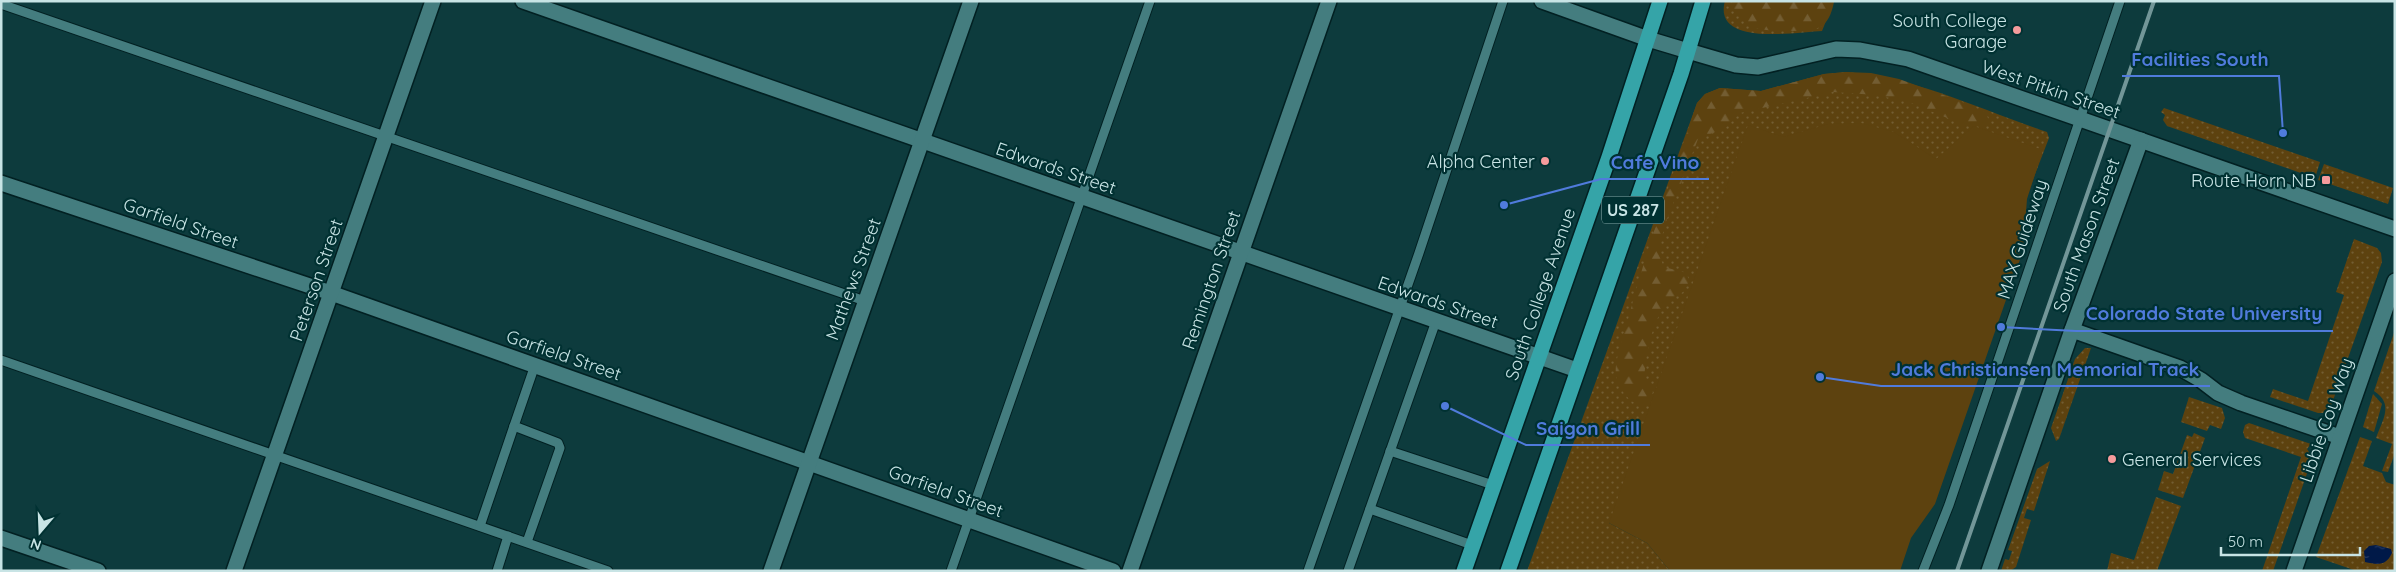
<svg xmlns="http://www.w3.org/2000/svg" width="2396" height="572" font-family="Quicksand,sans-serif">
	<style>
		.grass { fill: url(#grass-dots) }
		.forest { fill: url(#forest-firs) }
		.park { fill: #5d420f }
		.water { fill: url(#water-ripples) }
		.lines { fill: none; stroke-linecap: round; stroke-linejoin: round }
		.lane-casing { stroke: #022022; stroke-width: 11 }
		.street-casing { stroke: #022022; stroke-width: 18 }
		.secondary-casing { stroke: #022022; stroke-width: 18 }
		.highway-casing { stroke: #022022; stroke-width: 18 }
		.lane { stroke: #447d7f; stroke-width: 9 }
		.street { stroke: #447d7f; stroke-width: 15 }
		.secondary { stroke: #447d7f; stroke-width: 15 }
		.highway { stroke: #35a4a8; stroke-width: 15 }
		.rail { stroke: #729698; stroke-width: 4 }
		.poi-dot { fill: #f59b9c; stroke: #003132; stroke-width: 2 }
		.labels { text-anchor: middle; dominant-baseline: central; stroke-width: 4.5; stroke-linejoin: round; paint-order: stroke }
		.shield { fill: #003132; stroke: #8caeaf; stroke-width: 1 }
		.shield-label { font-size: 16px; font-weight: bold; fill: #c8e4e5 }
		.poi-label { font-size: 18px; fill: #c8e4e5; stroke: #003132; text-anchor: end }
		.street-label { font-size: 18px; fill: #c8e4e5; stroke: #003132 }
		.leader { fill: none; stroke: #507bdc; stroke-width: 2 }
		.callout-dot { fill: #507bdc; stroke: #003132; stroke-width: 2 }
		.callout-label { font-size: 19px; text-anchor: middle; font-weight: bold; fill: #507bdc; stroke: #003132; stroke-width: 4.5; stroke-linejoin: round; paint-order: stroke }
	</style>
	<defs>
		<pattern id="grass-dots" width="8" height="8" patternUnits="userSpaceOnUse" patternTransform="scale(1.25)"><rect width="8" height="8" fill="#5d420f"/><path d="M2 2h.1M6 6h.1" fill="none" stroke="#735d32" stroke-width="1.8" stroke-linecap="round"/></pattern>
		<pattern id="forest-firs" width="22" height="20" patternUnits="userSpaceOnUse" patternTransform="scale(1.25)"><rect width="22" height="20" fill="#5d420f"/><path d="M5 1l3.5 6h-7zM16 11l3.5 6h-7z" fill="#735d32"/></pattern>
		<pattern id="water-ripples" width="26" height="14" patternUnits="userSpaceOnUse" patternTransform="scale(1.25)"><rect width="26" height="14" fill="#001948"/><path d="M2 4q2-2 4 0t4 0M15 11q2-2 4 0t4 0" fill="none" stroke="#243a62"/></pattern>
	</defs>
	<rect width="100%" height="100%" fill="#0d3b3d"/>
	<!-- grass -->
	<g class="grass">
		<path d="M1725,1H1834L1822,31C1799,32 1712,47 1725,1Z"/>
		<path d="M1846,72C1916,77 1981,110 2047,132L2049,138L2032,182L1609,523L1647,543L1670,571H1527L1697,103L1705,94L1720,88L1761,91L1824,74Z"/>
		<path d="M2164,108L2320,162L2315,178L2167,126L2163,120L2165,115L2161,112Z"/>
		<path d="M2324,164L2393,188L2388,204L2318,180Z"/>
		<path d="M2354,239L2377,248L2381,253L2382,262L2330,409L2325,413H2318L2270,397L2273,389L2308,401L2344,295L2336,292Z"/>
		<path d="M2395,330V453L2388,472L2382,471L2392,444L2376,438C2383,419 2394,404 2374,391Z"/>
		<path d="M2085,348H2091L2059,439L2056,441L2051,428L2075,359Z"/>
		<path d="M2373,394L2382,404L2374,432L2363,427Z"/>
		<path d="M2189,397L2222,408L2225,418L2221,429L2210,425L2207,431L2181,422Z"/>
		<path d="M2249,423L2311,444L2307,449L2311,455V462L2273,571H2262L2301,457L2245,438L2243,432L2245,425Z"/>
		<path d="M2194,433L2205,438L2183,498L2158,490L2164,471L2173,474L2187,435L2192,437Z"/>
		<path d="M2360,437L2372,441L2363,466L2382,473L2386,482L2395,485L2394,571H2357L2316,557Z"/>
		<path d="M2050,461L2034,511L2027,509L2024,518L2031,520L2016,567L2010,571H2001L2005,559L2009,560L2012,551L2008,550L2037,469Z"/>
		<path d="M2156,497L2181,506L2157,571H2107L2111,553L2134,560Z"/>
	</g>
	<!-- forest -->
	<g class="forest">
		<path d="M1732,1H1834C1833,9 1829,21 1822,26C1813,33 1762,32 1752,27C1742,21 1737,14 1731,4Z"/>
		<path d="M1846,72L1871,73L1899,79L1960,101L1985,112L1992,126L1964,125L1909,102L1876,95L1833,92L1740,113L1725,128L1698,139L1664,227L1659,255L1664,267L1687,273L1689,282L1683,292L1665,303L1654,326L1646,359L1644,378L1653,392L1648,402L1641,407C1627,399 1620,391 1616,376C1614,361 1624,334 1628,320C1647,246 1673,175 1697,103L1705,94L1720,88L1761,91L1824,74Z"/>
	</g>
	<!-- park -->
	<path class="park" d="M1861,123L1894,132L1936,159L1974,126L2043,150L2027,199L2023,251L1935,504L1911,538L1900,571H1670L1647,543L1609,523L1748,125L1784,137L1828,124Z"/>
	<!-- water -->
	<path class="water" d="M2376,545L2391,549L2392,553C2386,566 2378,565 2365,562L2364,551L2369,546Z"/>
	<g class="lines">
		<!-- lane casing -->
		<g class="lane-casing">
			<g id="lane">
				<path d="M1,4L865,301"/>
				<path d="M1,360L608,571"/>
				<path d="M1390,451L1493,485"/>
				<path d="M1370,509L1472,545"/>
				<path d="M480,526L514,426"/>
				<path d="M527,542L560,448L558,443L514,426L535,365"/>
				<path d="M497,571L508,536"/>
				<path d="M951,571L1150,1"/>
				<path d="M1308,571L1419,253L1503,1"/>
				<path d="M1348,571L1436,321"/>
				<path d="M1923,571L1949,505L2120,1"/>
			</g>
		</g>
		<!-- street casing -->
		<g class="street-casing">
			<g id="street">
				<path d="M523,1L1577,370"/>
				<path d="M1688,51L1736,65L1758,67L1836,49L1860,50L1908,59L2395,229"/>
				<path d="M1,183L331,293L1113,571"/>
				<path d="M2072,330L2180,368L2201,380L2218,393L2241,403L2340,437"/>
				<path d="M1,538L98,571"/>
				<path d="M234,571L433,1"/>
				<path d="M771,571L971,1"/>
				<path d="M1130,571L1329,1"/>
				<path d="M1989,571L2072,330L2141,140"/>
				<path d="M2294,571L2395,281"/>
			</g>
		</g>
		<!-- secondary casing -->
		<g class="secondary-casing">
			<path id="secondary" d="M1542,1L1648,39L1688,51"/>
		</g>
		<!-- highway casing -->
		<g class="highway-casing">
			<g id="highway">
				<path d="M1464,571L1609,157L1660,1"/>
				<path d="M1508,571L1681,74L1703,1"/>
			</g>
		</g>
		<!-- lane -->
		<use href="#lane" class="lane"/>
		<!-- street -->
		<use href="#street" class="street"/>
		<!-- secondary -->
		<use href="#secondary" class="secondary"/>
		<!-- highway -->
		<use href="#highway" class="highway"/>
		<!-- rail -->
		<path class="rail" d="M1957,571L2154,1"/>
	</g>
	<!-- markers -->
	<g class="poi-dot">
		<circle cx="2017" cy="30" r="5"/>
		<circle cx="1545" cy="161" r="5"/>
		<rect x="2321" y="175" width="10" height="10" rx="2.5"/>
		<circle cx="2112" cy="459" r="5"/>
	</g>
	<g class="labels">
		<!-- shield labels -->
		<rect class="shield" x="1602" y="196.5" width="62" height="27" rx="4"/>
		<g class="shield-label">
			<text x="1633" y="210">US 287</text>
		</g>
		<!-- poi labels -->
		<g class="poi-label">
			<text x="2007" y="20">South College<tspan x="2007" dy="21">Garage</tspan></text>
			<text x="1535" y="161">Alpha Center</text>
			<text x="2316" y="180">Route Horn NB</text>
			<text x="2122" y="459" text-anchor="start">General Services</text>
		</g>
		<!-- street labels -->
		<g class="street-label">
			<text transform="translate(2051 89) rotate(19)">West Pitkin Street</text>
			<text transform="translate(1056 168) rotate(19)">Edwards Street</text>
			<text transform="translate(181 223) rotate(19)">Garfield Street</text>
			<text transform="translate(2086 235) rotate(-70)">South Mason Street</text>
			<text transform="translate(2022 239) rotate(-72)">MAX Guideway</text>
			<text transform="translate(853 279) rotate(-70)">Mathews Street</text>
			<text transform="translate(316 280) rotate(-71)">Peterson Street</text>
			<text transform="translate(1211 280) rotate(-71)">Remington Street</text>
			<text transform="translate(1540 294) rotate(-71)">South College Avenue</text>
			<text transform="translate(1438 302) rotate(19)">Edwards Street</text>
			<text transform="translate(564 355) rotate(19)">Garfield Street</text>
			<text transform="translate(2326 420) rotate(-71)">Libbie Coy Way</text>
			<text transform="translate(946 491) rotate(20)">Garfield Street</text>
		</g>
	</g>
	<!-- callouts -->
	<path class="leader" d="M2283 133L2279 76H2122M1504 205L1601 179H1709M2001 327L2076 331H2333M1820 377L1881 386H2210M1445 406L1526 445H1650"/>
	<g class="callout-dot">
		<circle cx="2283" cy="133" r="5"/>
		<circle cx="1504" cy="205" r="5"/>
		<circle cx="2001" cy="327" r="5"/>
		<circle cx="1820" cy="377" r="5"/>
		<circle cx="1445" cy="406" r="5"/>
	</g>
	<g class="callout-label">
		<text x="2200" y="66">Facilities South</text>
		<text x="1655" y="169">Cafe Vino</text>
		<text x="2204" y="320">Colorado State University</text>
		<text x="2045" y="376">Jack Christiansen Memorial Track</text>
		<text x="1588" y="435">Saigon Grill</text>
	</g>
	<!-- border -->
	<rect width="2396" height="572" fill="none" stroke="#c8e4e5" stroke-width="5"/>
	<!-- north arrow -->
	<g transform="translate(40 532) rotate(199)" stroke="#003132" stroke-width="4" paint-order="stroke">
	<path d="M0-4L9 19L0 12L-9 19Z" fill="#c8e4e5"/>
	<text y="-8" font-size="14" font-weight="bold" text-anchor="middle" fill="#c8e4e5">N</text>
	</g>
	<!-- scale -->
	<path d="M2221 547v8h139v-8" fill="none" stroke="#c8e4e5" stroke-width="2.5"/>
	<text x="2228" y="547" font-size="15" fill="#c8e4e5" stroke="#003132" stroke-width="4" paint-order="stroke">50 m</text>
</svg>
